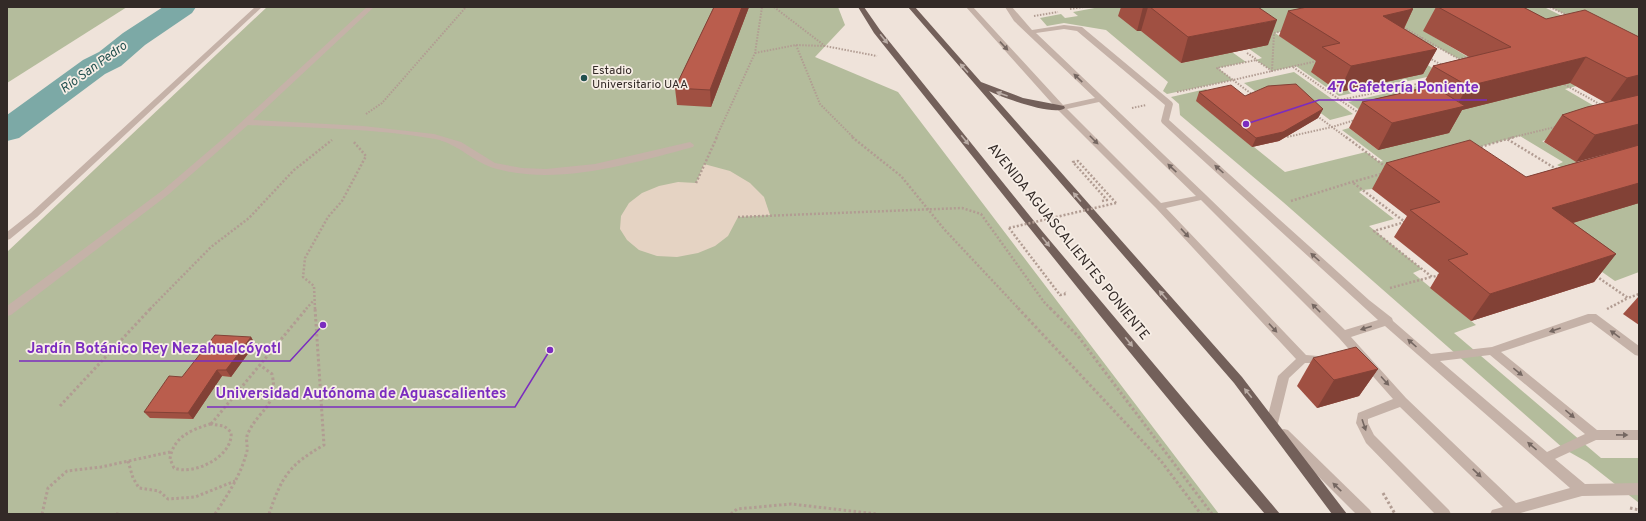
<svg xmlns="http://www.w3.org/2000/svg" width="1646" height="521" font-family="Overpass,sans-serif">
	<style>
		.green { fill: #b4bc9c }
		.plaza { fill: #e5d3c3 }
		.lines { fill: none; stroke-linecap: round; stroke-linejoin: round }
		.river { fill: #7ca9a6; fill-rule: evenodd }
		.path-far2 { stroke: #b19c92; stroke-width: 2; stroke-dasharray: 1.5 1.5; stroke-linecap: butt }
		.path-far1 { stroke: #b19c92; stroke-width: 2.5; stroke-dasharray: 2 2; stroke-linecap: butt }
		.path { stroke: #b19c92; stroke-width: 3; stroke-dasharray: 2.5 2.5; stroke-linecap: butt }
		.service { fill: #c5b2a8; fill-rule: evenodd }
		.minor { fill: #c5b2a8; fill-rule: evenodd }
		.tertiary { fill: #c5b2a8; fill-rule: evenodd }
		.primary { fill: #73605a; fill-rule: evenodd }
		.path-bridge { stroke: #b19c92; stroke-width: 2.5; stroke-dasharray: 2 2; stroke-linecap: butt }
		.wall { fill: #a05042 }
		.shaded-wall { fill: #824136 }
		.building { fill: #ba5d4d; stroke: #824136 }
		.oneway { fill: #bcaea7 }
		.oneway2 { fill: #756761 }
		.poi-dot { fill: #21504f; stroke: #f7eee6; stroke-width: 1.5 }
		.labels { text-anchor: middle; dominant-baseline: central; stroke-width: 3.5; stroke-linejoin: round; paint-order: stroke }
		.far-poi-label { font-size: 12px; fill: #332a27; stroke: #f7eee6; text-anchor: start }
		.far-water-label { font-size: 13px; font-style: italic; fill: #21504f; stroke: #f7eee6 }
		.street-label { font-size: 14px; fill: #332a27; stroke: #f7eee6 }
		.leader { fill: none; stroke: #7b2cbf; stroke-width: 1.5 }
		.callout-dot { fill: #7b2cbf; stroke: #f7eee6; stroke-width: 1.5 }
		.callout-label { font-size: 15px; text-anchor: middle; font-weight: bold; fill: #7b2cbf; stroke: #f7eee6; stroke-width: 3.5; stroke-linejoin: round; paint-order: stroke }
	</style>
	<rect width="100%" height="100%" fill="#efe3da"/>
	<!-- green -->
	<g class="green">
		<path d="M7,7H127L7,83Z"/>
		<path d="M267,7H838L845,25L815,57L898,92L1219,514H7V252Z"/>
		<path d="M1100,7H1371L1324,22L1275,33L1308,55L1370,16L1414,7H1544L1639,54L1424,31L1468,57L1459,59L1435,46L1409,53L1456,83L1513,68L1584,84L1565,89L1620,121L1542,141L1583,166L1564,169L1557,165L1563,162L1520,136L1471,149L1372,189L1363,190L1359,192L1394,219L1369,226L1422,269L1413,273L1476,325L1454,333L1601,458H1639V503L1587,462L1564,449L1283,202L1180,115L1179,104L1171,97L1206,89L1215,97L1197,101L1285,172L1366,152L1379,162L1383,161L1342,130L1349,128L1378,150L1377,122L1348,102L1435,82L1427,77L1339,96L1296,66L1272,71L1256,60L1262,58L1231,36L1165,49L1181,63L1232,52L1246,62L1218,68L1233,80L1167,94L1163,91L1168,82L1106,30L1064,23L1047,26L1040,18L1061,14L1065,18L1078,16L1073,12Z"/>
		<path d="M1550,7H1639V51Z"/>
		<path d="M1294,72L1353,114L1330,120L1283,85L1255,91L1244,83Z"/>
		<path d="M1639,203V272L1615,281L1505,204Z"/>
	</g>
	<!-- plaza -->
	<path class="plaza" d="M704,164L730,171L750,183L764,197L770,215L738,217L728,236L715,246L698,253L677,257L657,256L639,250L627,240L620,229L621,216L629,203L642,193L659,186L678,182L696,183Z"/>
	<g class="lines">
		<!-- river -->
		<path class="river" d="M163,7H196L192,13L145,45L121,66L105,74L19,138L7,141V115L83,60L99,52L123,33Z"/>
		<!-- path-far2 -->
		<g class="path-far2">
			<path d="M774,7L825,46L877,56"/>
			<path d="M1550,7L1567,15"/>
			<path d="M1070,9L1083,7"/>
			<path d="M1375,11L1422,38L1272,71L1274,33Z"/>
			<path d="M1034,16L1058,12"/>
			<path d="M1422,38L1459,59L1471,56"/>
			<path d="M796,45L820,104L854,138"/>
			<path d="M755,53L796,45L824,46"/>
			<path d="M1247,53L1256,59"/>
			<path d="M1429,58L1442,65"/>
			<path d="M1256,60L1272,71L1233,80L1217,68Z"/>
			<path d="M1293,67L1340,100"/>
			<path d="M1233,80L1253,95"/>
			<path d="M1562,83L1603,106"/>
			<path d="M1281,89L1332,127L1287,137L1239,99Z"/>
			<path d="M1177,92L1233,80"/>
			<path d="M1132,108L1146,105"/>
			<path d="M1359,113L1340,100L1427,82"/>
			<path d="M366,114L382,103L466,7"/>
			<path d="M716,138L755,53L762,7"/>
			<path d="M1347,138L1332,127L1355,120"/>
			<path d="M1510,138L1555,127"/>
		</g>
		<!-- path-far1 -->
		<g class="path-far1">
			<path d="M852,137L901,176L944,229L1019,309"/>
			<path d="M1346,137L1386,167"/>
			<path d="M1508,139L1514,137"/>
			<path d="M1477,148L1507,139L1558,170"/>
			<path d="M1381,174L1352,182L1405,222"/>
			<path d="M696,183L717,137"/>
			<path d="M1102,201L1107,200L1073,162L1078,161L1116,203"/>
			<path d="M1291,201L1352,182"/>
			<path d="M738,217L962,208L981,214L1044,302L1051,309"/>
			<path d="M1405,222L1374,231L1432,277L1440,275"/>
			<path d="M1009,228L1060,295L1066,294L1065,292"/>
			<path d="M1596,276L1628,298L1639,294"/>
			<path d="M1390,288L1431,277"/>
			<path d="M150,309L211,247L249,218L294,170L332,140"/>
			<path d="M306,309L314,300"/>
			<path d="M315,309L314,286L303,277L305,258L328,217L342,201L366,156L353,141"/>
			<path d="M1607,309L1628,298"/>
		</g>
		<!-- path -->
		<g class="path">
			<path d="M1018,308L1161,461L1201,514"/>
			<path d="M1050,308L1078,336L1212,514"/>
			<path d="M60,406L151,308"/>
			<path d="M210,424L224,426L231,432C234,456 194,476 174,468L170,459C173,437 191,430 210,424Z"/>
			<path d="M211,424L307,308"/>
			<path d="M128,461L133,478L139,488L159,491L168,499L195,497L235,481"/>
			<path d="M1383,493L1395,514"/>
			<path d="M1630,508L1639,510"/>
			<path d="M42,514L48,488L67,471L101,467L170,452"/>
			<path d="M116,514H119"/>
			<path d="M215,514C228,494 241,475 247,451C248,446 245,439 248,433C260,408 279,406 272,374L260,365"/>
			<path d="M269,514C282,476 289,465 324,445L315,308"/>
			<path d="M731,514L737,509L791,504L877,514"/>
		</g>
		<!-- service -->
		<g class="service">
			<path d="M367,7H374L253,120L363,126L434,134L461,142L495,163L522,168L546,169L595,164L690,142L694,145L693,147C633,163 559,186 497,169C474,163 459,144 435,139C374,128 310,128 248,125L169,194L11,315L7,316V306L163,190L225,137Z"/>
			<path d="M966,7H973L1063,105L1095,98L1014,21L1005,7H1012L1032,30L1064,25L1082,27L1172,102L1173,104L1169,120L1369,300L1392,318L1393,321L1431,354L1492,347L1588,314H1596L1639,346V356L1635,355L1591,322L1501,352L1597,430H1639V440H1596L1555,459L1585,484L1639,483V495L1582,496L1517,514H1490L1492,510L1503,507L1400,407L1368,419V423L1374,435L1449,510L1451,514H1435L1366,443L1356,423L1358,413L1393,399L1339,338L1201,200L1166,208L1306,355L1329,357L1331,360L1329,363H1305L1289,378L1278,423L1276,426L1272,428L1268,426L1266,423L1278,376L1296,359L1156,208L1058,110ZM1064,29L1077,31L1165,105L1161,121L1162,123L1378,320L1345,330L1206,195L1036,33ZM1099,102L1196,196L1161,203L1067,109ZM1385,326L1570,488L1516,503L1406,398L1351,337ZM1490,355L1585,434L1547,452L1440,361Z"/>
		</g>
		<!-- minor -->
		<path class="minor" d="M255,7H262L37,217L10,239L7,240V232L31,213Z"/>
		<!-- tertiary -->
		<path class="tertiary" d="M1284,429L1288,430L1370,510L1372,514H1356L1280,438L1278,434L1280,430Z"/>
		<!-- primary -->
		<g class="primary">
			<path d="M858,7H864L880,30L1042,231L1280,514H1265C1130,357 1003,194 874,33Z"/>
			<path d="M908,7H915L981,82L1023,98L1064,106L1065,108C1055,117 1001,97 989,91L1242,377L1347,514H1332L1234,383Z"/>
		</g>
		<!-- path-bridge -->
		<path class="path-bridge" d="M1009,228L1116,203"/>
	</g>
	<!-- wall -->
	<g class="wall">
		<path d="M714,7H749L711,107L677,105L675,88Z"/>
		<path d="M1121,7H1258L1268,45L1181,63L1141,31H1137L1118,16Z"/>
		<path d="M1436,7H1523L1546,19L1639,37V203L1573,223L1616,254L1594,282L1471,321L1430,288L1439,273L1394,237L1407,216L1372,189L1386,163L1526,177L1627,148L1576,162L1544,142L1562,115L1606,103L1570,83L1462,110L1449,133L1378,150L1349,128L1362,102L1421,88L1433,66L1469,57L1423,31Z"/>
		<path d="M1413,9L1404,29L1437,49L1423,74L1339,92L1311,72L1316,61L1279,36L1288,11Z"/>
		<path d="M1199,92L1245,96L1323,109L1318,118L1279,141L1252,147L1196,101Z"/>
		<path d="M1639,296V325L1623,314Z"/>
		<path d="M251,337L255,344L231,377L222,376L193,419L150,418L144,412Z"/>
		<path d="M1313,358L1378,369L1359,396L1317,408L1297,386Z"/>
	</g>
	<!-- shaded-wall -->
	<g class="shaded-wall">
		<path d="M742,7H749L711,107L710,90Z"/>
		<path d="M1143,7H1148L1141,31H1137Z"/>
		<path d="M1413,9L1401,34L1383,16Z"/>
		<path d="M1277,20L1268,45L1181,63L1188,37Z"/>
		<path d="M1437,49L1423,74L1339,92L1351,66Z"/>
		<path d="M1586,57L1570,83L1462,110L1449,133L1378,150L1392,123L1455,108L1468,86Z"/>
		<path d="M1639,75V96L1608,104L1627,78Z"/>
		<path d="M1323,109L1318,118L1279,141L1252,147L1256,138Z"/>
		<path d="M1639,124V145L1576,162L1595,135Z"/>
		<path d="M1639,183V203L1532,235L1552,208Z"/>
		<path d="M1616,254L1594,282L1471,321L1490,294Z"/>
		<path d="M251,337L255,344L231,377L226,370Z"/>
		<path d="M1378,369L1359,396L1317,408L1334,380Z"/>
		<path d="M217,370L222,376L193,419L188,413Z"/>
	</g>
	<!-- building -->
	<g class="building">
		<path d="M714,7H742L710,90L675,88Z"/>
		<path d="M1150,7H1258L1277,20L1188,37Z"/>
		<path d="M1307,7H1409L1413,9L1383,16L1437,49L1351,66L1322,47L1340,43L1288,11Z"/>
		<path d="M1438,7H1523L1546,19L1585,10L1639,37V75L1627,78L1586,57L1468,86L1433,66L1511,47Z"/>
		<path d="M1296,84L1323,109L1283,132L1256,138L1199,92L1231,85L1245,96L1268,86Z"/>
		<path d="M1433,86L1465,106L1392,123L1362,102Z"/>
		<path d="M1639,95V124L1595,135L1562,115L1587,107Z"/>
		<path d="M1470,140L1526,177L1639,145V183L1552,208L1616,254L1490,294L1448,260L1468,254L1410,210L1440,202L1386,163Z"/>
		<path d="M215,335L251,337L226,370H217L188,413L144,412L169,376L182,377Z"/>
		<path d="M1356,347L1378,369L1334,380L1313,358Z"/>
	</g>
	<!-- one-way arrows -->
	<defs><path id="oneway-solid" d="M-6-.8H1V-3.2L6.5 0L1 3.2V.8H-6Z"/></defs>
	<g class="oneway">
		<use href="#oneway-solid" transform="translate(884 39) rotate(51)"/>
		<use href="#oneway-solid" transform="translate(964 68) rotate(-132)"/>
		<use href="#oneway-solid" transform="translate(1002 94) rotate(-160)"/>
		<use href="#oneway-solid" transform="translate(965 140) rotate(51)"/>
		<use href="#oneway-solid" transform="translate(1077 197) rotate(-131)"/>
		<use href="#oneway-solid" transform="translate(1046 242) rotate(51)"/>
		<use href="#oneway-solid" transform="translate(1163 295) rotate(-131)"/>
		<use href="#oneway-solid" transform="translate(1129 342) rotate(51)"/>
		<use href="#oneway-solid" transform="translate(1248 393) rotate(-129)"/>
	</g>
	<g class="oneway2">
		<use href="#oneway-solid" transform="translate(1004 46) rotate(47)"/>
		<use href="#oneway-solid" transform="translate(1078 78) rotate(-136)"/>
		<use href="#oneway-solid" transform="translate(1094 140) rotate(45)"/>
		<use href="#oneway-solid" transform="translate(1172 168) rotate(-137)"/>
		<use href="#oneway-solid" transform="translate(1219 169) rotate(-138)"/>
		<use href="#oneway-solid" transform="translate(1185 233) rotate(47)"/>
		<use href="#oneway-solid" transform="translate(1315 257) rotate(-138)"/>
		<use href="#oneway-solid" transform="translate(1316 308) rotate(-135)"/>
		<use href="#oneway-solid" transform="translate(1273 328) rotate(47)"/>
		<use href="#oneway-solid" transform="translate(1366 328) rotate(162)"/>
		<use href="#oneway-solid" transform="translate(1555 330) rotate(161)"/>
		<use href="#oneway-solid" transform="translate(1615 334) rotate(-144)"/>
		<use href="#oneway-solid" transform="translate(1412 343) rotate(-138)"/>
		<use href="#oneway-solid" transform="translate(1518 372) rotate(39)"/>
		<use href="#oneway-solid" transform="translate(1385 381) rotate(48)"/>
		<use href="#oneway-solid" transform="translate(1570 414) rotate(40)"/>
		<use href="#oneway-solid" transform="translate(1364 425) rotate(71)"/>
		<use href="#oneway-solid" transform="translate(1622 435) rotate(1)"/>
		<use href="#oneway-solid" transform="translate(1532 446) rotate(-140)"/>
		<use href="#oneway-solid" transform="translate(1477 473) rotate(44)"/>
		<use href="#oneway-solid" transform="translate(1337 487) rotate(-136)"/>
	</g>
	<!-- markers -->
	<circle class="poi-dot" cx="584" cy="78" r="4"/>
	<g class="labels">
		<!-- far-poi labels -->
		<g class="far-poi-label">
			<text x="592" y="71">Estadio<tspan x="592" dy="14">Universitario UAA</tspan></text>
		</g>
		<!-- far-water labels -->
		<g class="far-water-label">
			<text transform="translate(94 68) rotate(-36)">Río San Pedro</text>
		</g>
		<!-- street labels -->
		<g class="street-label">
			<text transform="translate(1068 242) rotate(51)">AVENIDA AGUASCALIENTES PONIENTE</text>
		</g>
	</g>
	<!-- callouts -->
	<path class="leader" d="M1246 124L1319 100H1487M323 325L290 361H19M550 350L515 407H207"/>
	<g class="callout-dot">
		<circle cx="1246" cy="124" r="4"/>
		<circle cx="323" cy="325" r="4"/>
		<circle cx="550" cy="350" r="4"/>
	</g>
	<g class="callout-label">
		<text x="1403" y="92">47 Cafetería Poniente</text>
		<text x="154" y="353">Jardín Botánico Rey Nezahualcóyotl</text>
		<text x="361" y="398">Universidad Autónoma de Aguascalientes</text>
	</g>
	<!-- border -->
	<rect width="1646" height="521" fill="none" stroke="#332a27" stroke-width="16"/>
</svg>
